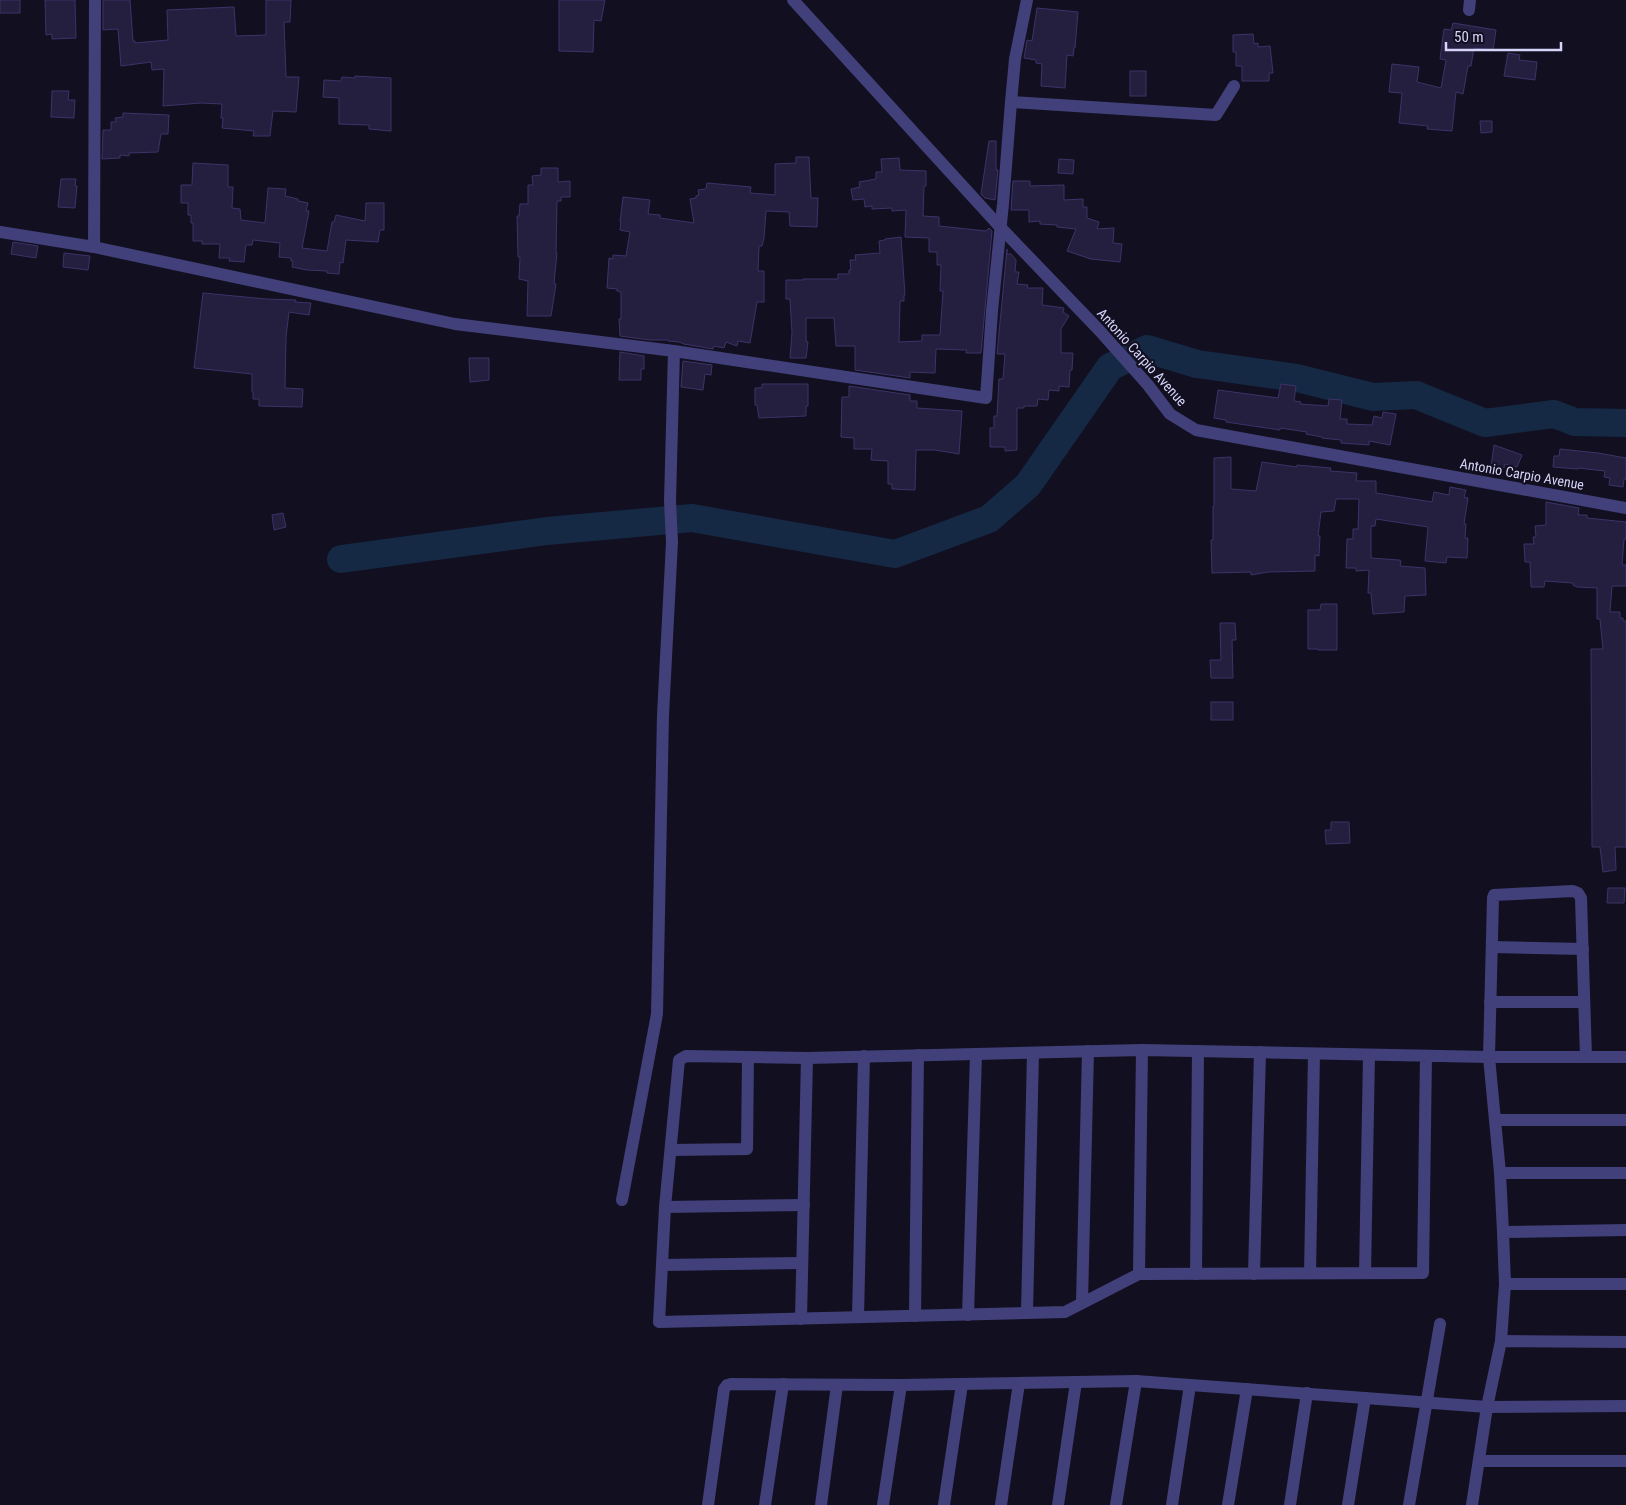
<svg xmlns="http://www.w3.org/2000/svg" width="1626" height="1505" font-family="'Roboto Condensed',sans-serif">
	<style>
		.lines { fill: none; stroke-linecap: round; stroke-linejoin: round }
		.river { stroke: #152945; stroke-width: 28 }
		.building { fill: #241e3f; stroke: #3c3368 }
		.minor { stroke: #41407a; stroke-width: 12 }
		.labels { text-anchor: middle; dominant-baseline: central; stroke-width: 4.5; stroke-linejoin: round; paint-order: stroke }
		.street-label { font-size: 14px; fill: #d7d4fa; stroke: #121020 }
	</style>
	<rect width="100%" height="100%" fill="#121020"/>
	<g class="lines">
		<!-- river -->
		<path class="river" d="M341,559L547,531L692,518L895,554L989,519L1028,485L1110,367L1147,349L1197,364L1297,378L1373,397L1416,395L1485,423L1554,414L1575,422L1626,423"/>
	</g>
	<!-- building -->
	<g class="building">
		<rect x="0" y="0" width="20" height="13"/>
		<path d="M45,0H75L76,38L52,39V34L46,35Z"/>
		<path d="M103,0H130L133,41H135V43L168,40L167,10L234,7L236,36L266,35V0H291L290,22H284L286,77H299L296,112L273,111L270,136H253L254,131L222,128L223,118H221L222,104L201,103L163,106L164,69L152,70L151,62L121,66L118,29L103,30Z"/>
		<path d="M559,0H605L601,21L594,20L593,52L559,51Z"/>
		<path d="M1037,8L1078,12L1075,48H1074L1073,56L1067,55L1065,88L1041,86L1042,64L1036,63V60L1024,58L1027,40L1032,41Z"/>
		<path d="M1453,23L1496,30L1493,50L1474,48L1471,66H1468L1463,94L1456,92L1452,131L1427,129L1428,126L1399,123L1402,93L1389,92L1392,64L1419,67L1417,82L1441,88L1446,60L1440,59L1444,29L1451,30Z"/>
		<path d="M1253,34L1254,44L1258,43V47L1270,46L1273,73H1269V81H1242V66H1236V52H1233V35Z"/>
		<path d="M1508,53L1520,55L1519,60L1537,62L1535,80L1504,76Z"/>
		<rect x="1130" y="71" width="16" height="25"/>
		<path d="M355,76L391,78V131L369,129V125L339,124V98L323,97L324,80L341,81L342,77L355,78Z"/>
		<path d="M52,91H69L68,100H75L74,118L51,117Z"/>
		<path d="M123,113L169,115L168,134H161L158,152L129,153V156L120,155V158L102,159L103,130H111V122H116L115,118L123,117Z"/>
		<path d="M1480,121H1492V132L1481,133Z"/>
		<path d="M989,141H996V170H998L995,200L985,198L981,194Z"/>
		<path d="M796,157H809L811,198H818L817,227L790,226L789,212L766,211L764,238L762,246H759L758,271H764V302H757L750,343L738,341L737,346L726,342L724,348L714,346L713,349L684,344L679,342L668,341V340H650L620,336L619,319H621V292L617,291V289L607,288L609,258L613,259V255L626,256L630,232L620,230L621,222H620L623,197L650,200L648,214L660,215V218L694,223L690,199L696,198V196L699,195L698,190L706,189L707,183L751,187L750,193L775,195V164L796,163Z"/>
		<path d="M899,158L900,170L926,171V186H924L923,216L939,217V226L986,231L989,228L992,231L981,353H966L967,350L936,349L935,373L910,372V378L855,370V346H836L834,318H806V341L808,342L806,358H790L792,333L790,299H786V280H803V279H838V274H849V270H851L850,260H856L855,255L880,253L879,241L885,240V239L901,237L905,295H904V301H900L899,342L922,341V335H940L943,291H940L941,265H937V252H929V238L905,237L906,210L892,211V208L872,209V206L865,207L864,199L853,200L851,189L860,187L859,182L876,179V172H882L881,159Z"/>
		<path d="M1059,159L1074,160L1073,174L1058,173Z"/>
		<path d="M193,163L228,165V187H233L232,208L240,209L241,220L265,223L268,188L286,189L285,196L298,199V201L308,203L306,211H309L302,248L327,251L332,222H334L336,215L365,221L366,203H384V230H380L378,242L346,240L343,263L340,262L339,274L327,273V271L307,270L292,267L293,261H291V258L279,257L280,243L253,240L252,245H246L244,262L229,261L230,258H219L220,244H202V241H193V223H191V215H188V203H181V185H192Z"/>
		<path d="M541,168H558V182L570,181V197H561V201H557L556,253H557L554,283L556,284L551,316H527L528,281L519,279L520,257H518L517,216H519L520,204H528V185H533L532,176L541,175Z"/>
		<path d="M61,179H76L75,186H77L75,208L58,207Z"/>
		<path d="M1013,181H1030V186L1064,185V200L1083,199V207H1087V218L1099,222L1097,229L1114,228L1113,243L1122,244L1120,262L1091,259L1067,251L1076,229L1057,227V225L1040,224V221L1029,222V210H1011Z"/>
		<path d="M13,242L38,246L36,258L11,254Z"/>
		<path d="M1007,249V254H1011L1016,260L1015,272H1019L1017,284L1028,285L1027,288H1043L1042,305L1064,308L1063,312L1069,316L1061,329V353H1073L1072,370H1070L1069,387L1059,386V391L1049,390L1048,400L1038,399L1037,406H1024V408H1017V450L1005,451V447H990V428H994V416H997L999,379H1003L1005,354H997Z"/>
		<path d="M64,253L90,256L88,270L63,267Z"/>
		<path d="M203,293L266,299L296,300L295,302L311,303L309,315L289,312L286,337L285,388L303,389L302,407L259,406V399H253V392H252V374L194,368Z"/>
		<path d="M620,352L644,356V369H641V380H619Z"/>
		<path d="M469,358H489V380L470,382Z"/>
		<path d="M683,361L712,365L711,375L705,374L703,390L681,387Z"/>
		<path d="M762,384H808V406H806V416L759,418L757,405H755V388H762Z"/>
		<path d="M1281,384L1296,386L1294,401L1301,402L1300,404L1328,406L1329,399L1342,400L1340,419H1347V424L1372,425L1374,416L1382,418L1383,412L1396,414L1390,445L1369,441V445L1341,443V440L1322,438V437L1306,434L1307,432L1280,428V430L1226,422V420L1214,418L1218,390L1278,398Z"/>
		<path d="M849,386L910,395V401H917V408L962,411L959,454L935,450H916L915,490L892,489V484H888V461L871,460L872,449H854V438L841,437L842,397H849Z"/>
		<path d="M1494,445L1522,455L1517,467L1505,464L1504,468L1491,467Z"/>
		<path d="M1560,449L1598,453L1626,458V479H1624L1623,487L1609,485L1610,478L1604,477L1605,471L1578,468V469L1553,467L1554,456H1559Z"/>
		<path d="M1231,457V489L1256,491L1262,462L1297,467V465L1331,468L1330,471L1357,473L1356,481H1376V493L1432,502L1434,492L1449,495L1450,487L1466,490L1464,497L1468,498L1464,524H1466L1465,538H1468L1467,558L1447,557L1446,563L1425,561L1428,527L1376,519L1375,526H1371V558L1399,560L1401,561L1400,566L1425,568L1426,595L1405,596L1404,612L1373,614L1371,593H1368L1369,570L1356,571V568H1346L1347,539H1353V529H1358L1359,499H1336L1334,511L1321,512L1318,536H1320L1319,556L1315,555V571L1268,572L1251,575V572L1212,573L1211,540H1213V506H1214V458Z"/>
		<path d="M1546,502L1579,508L1578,515H1587V518L1626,522V539H1624L1622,565H1626V586H1612L1610,612H1620V618H1623V621H1626V847H1615L1616,870L1603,872L1600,847H1592L1591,649H1603L1600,619H1597V588L1577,587L1573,585V583L1545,581L1544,587H1531L1530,562H1525L1524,544H1534L1533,537H1536L1535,526L1546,525Z"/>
		<path d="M283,513L286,527L274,530L272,515Z"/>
		<path d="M1321,604H1337V650H1318V649H1308V610H1320Z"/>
		<path d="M1220,623H1235L1236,640H1232L1233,678H1211L1210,660H1221Z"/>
		<rect x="1211" y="702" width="22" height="18"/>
		<path d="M1331,822H1349L1350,843L1326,844L1325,830H1331Z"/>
		<path d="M1608,888H1625L1624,903H1607Z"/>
	</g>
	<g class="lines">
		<!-- minor -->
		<g class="minor">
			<path d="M793,0L1001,228L1099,330L1148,385L1170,414L1196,430L1626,508"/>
			<path d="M1469,10L1470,0"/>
			<path d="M1011,102L1216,115L1234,86"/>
			<path d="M0,232L94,247L455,324L674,351L986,398L992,311L1003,204L1011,102L1015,59L1027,0"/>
			<path d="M94,247L95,0"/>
			<path d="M1492,947L1583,949"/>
			<path d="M1490,1002H1584"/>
			<path d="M1426,1056L1423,1273L1139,1274L1065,1312L659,1322L665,1207L679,1060L686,1056L807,1058L1142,1050L1489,1057H1626"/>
			<path d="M1495,1120H1626"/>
			<path d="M671,1150L747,1149L748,1057"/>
			<path d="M1500,1173H1626"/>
			<path d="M622,1200L657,1014L663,715L672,542L670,501L674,351"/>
			<path d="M665,1207L804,1205"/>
			<path d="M1503,1232L1500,1173L1489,1057L1493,898L1494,895L1573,891L1578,893L1581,898L1586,1057"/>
			<path d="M662,1265L802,1263"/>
			<path d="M1310,1273L1314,1054"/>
			<path d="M1365,1273L1369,1055"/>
			<path d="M1139,1274L1142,1050"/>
			<path d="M1196,1274L1198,1051"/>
			<path d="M1254,1274L1260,1052"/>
			<path d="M1505,1284H1626"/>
			<path d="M1082,1303L1088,1051"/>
			<path d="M1027,1313L1033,1053"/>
			<path d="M968,1315L976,1054"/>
			<path d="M915,1316L918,1055"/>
			<path d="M858,1317L864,1056"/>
			<path d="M801,1319L807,1058"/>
			<path d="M1501,1341L1505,1284L1503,1232L1626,1230"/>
			<path d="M1479,1461H1626"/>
			<path d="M708,1505L724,1389L727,1385L731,1384L901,1385L1136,1381L1487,1407L1501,1341L1626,1342"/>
			<path d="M765,1505L783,1384"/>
			<path d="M821,1505L837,1385"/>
			<path d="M883,1505L901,1385"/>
			<path d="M944,1505L962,1384"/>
			<path d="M1001,1505L1019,1383"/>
			<path d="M1058,1505L1076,1382"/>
			<path d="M1116,1505L1136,1381"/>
			<path d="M1172,1505L1190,1385"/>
			<path d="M1228,1505L1247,1389"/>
			<path d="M1290,1505L1307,1393"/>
			<path d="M1348,1505L1365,1398"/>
			<path d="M1409,1505L1440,1324"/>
			<path d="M1472,1505L1487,1407L1626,1406"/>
		</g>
	</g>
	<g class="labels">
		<!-- street labels -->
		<g class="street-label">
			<text transform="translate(1142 357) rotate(48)">Antonio Carpio Avenue</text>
			<text transform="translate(1522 474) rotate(10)">Antonio Carpio Avenue</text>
		</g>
	</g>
	<!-- scale -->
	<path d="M1446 42v8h115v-8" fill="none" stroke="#d7d4fa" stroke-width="2.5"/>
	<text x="1454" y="42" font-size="15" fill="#d7d4fa" stroke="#121020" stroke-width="4" paint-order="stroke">50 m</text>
</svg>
